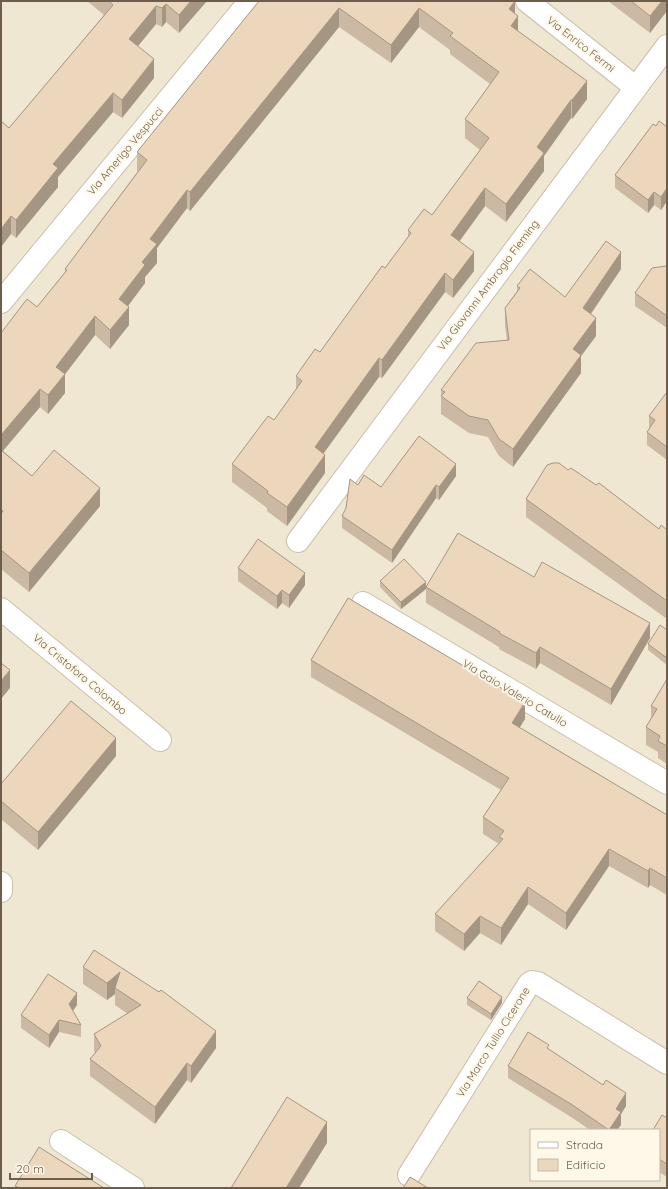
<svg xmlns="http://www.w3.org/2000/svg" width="668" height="1189" font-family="Quicksand,sans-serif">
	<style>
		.residential { fill: #f0e7d2; fill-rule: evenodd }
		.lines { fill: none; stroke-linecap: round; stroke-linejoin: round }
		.minor-casing { stroke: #cbbfad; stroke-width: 24 }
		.minor { stroke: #fff; stroke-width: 22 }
		.wall { fill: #cbb9a3 }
		.shaded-wall { fill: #a59684 }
		.building { fill: #ecd7bd; stroke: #a59684 }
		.labels { text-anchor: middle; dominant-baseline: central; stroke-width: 4; stroke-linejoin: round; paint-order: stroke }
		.street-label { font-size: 11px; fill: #6e5d4c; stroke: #fdf8e8 }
	</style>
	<rect width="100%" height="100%" fill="#f9f4e3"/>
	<!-- residential -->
	<path class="residential" d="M1,1H667V1188H1ZM531,1130H659V1180H531Z"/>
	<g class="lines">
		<!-- minor casing -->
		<g class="minor-casing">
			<g id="minor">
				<path d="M527,1L635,87"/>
				<path d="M1,302L250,1"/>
				<path d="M298,541L667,46"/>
				<path d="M363,603L667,783"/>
				<path d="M1,609L160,740"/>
				<path d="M1,883V891"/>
				<path d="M61,1141L133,1188"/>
				<path d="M409,1175L529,984L532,982L538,983L667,1063"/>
			</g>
		</g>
		<!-- minor -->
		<use href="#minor" class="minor"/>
	</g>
	<!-- wall -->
	<g class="wall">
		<path d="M87,1H207L179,33L166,22L162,27L156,24L138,46L154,78L122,118L113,112L58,177V187L16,238L11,234L9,128L104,15Z"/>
		<path d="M259,1H515V14L518,31L587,99L572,119L571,118L544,156V171L506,222L485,206L459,241L474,271L453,298L445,292L382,378L379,377L324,453L325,473L287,526L267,511V508L232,482V464L274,420L296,390V376L320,352L385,268L408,237V230L432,215L480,150L465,138V119L490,84L450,54V50L419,27L391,63L339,27L190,211L187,208L157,248V263L145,277V283L128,306L129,325L110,349L95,335L65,374V393L48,414L40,407L3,451L32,476L100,506L29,592L1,569V333L37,307L65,272V269L138,171H137V152Z"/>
		<path d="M608,1H667L650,33Z"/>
		<path d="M656,126L667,127V201L661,210L654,205L648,213L615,188V175Z"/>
		<path d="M667,266V328L635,306V293Z"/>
		<path d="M621,269L591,314L596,336L581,356V373L513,467L499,456L488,437L469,433L441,414V390L507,340L505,326V308L517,291V286L565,297Z"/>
		<path d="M667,392V460L647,445V432L649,429V416Z"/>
		<path d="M568,470L596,485L659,529L667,530V619L526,517V499Z"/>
		<path d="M456,476L439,500L436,498L392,563L342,528V516L381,487Z"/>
		<path d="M238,568L305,585L289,608L282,603L277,609L238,581Z"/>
		<path d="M534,577L650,638L611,705L540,663L536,669L499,649V647L426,603V587Z"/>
		<path d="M380,581L426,589L401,609L380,587Z"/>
		<path d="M667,630V665L648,650V644Z"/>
		<path d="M311,660L525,719L519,727L667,815V895L650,885L648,888L609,866L566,930L528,904L501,945L480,933L464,951L435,931V914L499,844L483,834V817L501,790L311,677Z"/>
		<path d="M667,679V764L658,758V752L646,745V727L651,718V706Z"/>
		<path d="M116,756L38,850L1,819V784Z"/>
		<path d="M83,967L216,1048L191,1083L187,1080L155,1124L90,1076V1059L95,1053L94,1051V1034L128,1014L115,1005V994L107,1000L83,984Z"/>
		<path d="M467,998L502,1003L491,1020L467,1005Z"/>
		<path d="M77,1005L73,1011L81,1025V1037L59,1032L49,1048L21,1028V1015Z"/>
		<path d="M549,1050L626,1106L621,1114V1125L617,1130H590L571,1117L508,1078V1066Z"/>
		<path d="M667,1118V1177L659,1172V1130Z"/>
	</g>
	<!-- shaded-wall -->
	<g class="shaded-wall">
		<path d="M191,1H207L179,33V15Z"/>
		<path d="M515,1V19L509,9Z"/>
		<path d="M662,1H667V11L650,33V16Z"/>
		<path d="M166,4V22L162,27V8Z"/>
		<path d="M156,6V24L129,57V39Z"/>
		<path d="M339,8V27L190,211V192Z"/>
		<path d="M419,8V27L391,63V45Z"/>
		<path d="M518,16V34L511,26Z"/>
		<path d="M154,59V78L122,118V100Z"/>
		<path d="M587,81V99L572,119V100Z"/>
		<path d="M113,93V112L58,177V187L16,238V220L53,164Z"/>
		<path d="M571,100V118L544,156V171L506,222V204L537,147Z"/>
		<path d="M485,188V206L451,253V235Z"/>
		<path d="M667,188V201L661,210V197Z"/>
		<path d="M187,190V208L157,248V263L145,277V283L119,318V299L142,262L150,239Z"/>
		<path d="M654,192V205L648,213V200Z"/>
		<path d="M11,216V234L1,247V229Z"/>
		<path d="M474,252V271L453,298V280Z"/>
		<path d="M621,252V269L583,325V308Z"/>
		<path d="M445,273V292L382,378V360Z"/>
		<path d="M129,307V325L110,349V330Z"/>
		<path d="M95,316V335L56,386V367Z"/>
		<path d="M596,318V336L581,356V373L513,467V449L573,349Z"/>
		<path d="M379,358V377L315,465V447Z"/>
		<path d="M65,374V393L48,414V395Z"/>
		<path d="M40,389V407L1,453V435Z"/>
		<path d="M325,455V473L287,526V507Z"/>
		<path d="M456,464V476L439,500V487Z"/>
		<path d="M436,485V498L392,563V550Z"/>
		<path d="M100,488V506L29,592V573Z"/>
		<path d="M305,573V585L289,608V595Z"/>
		<path d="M426,582V589L401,609V602Z"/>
		<path d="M282,590V603L277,609V596Z"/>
		<path d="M650,623V638L611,705V689Z"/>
		<path d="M540,647V663L536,669V653Z"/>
		<path d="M10,670V688L1,699V681Z"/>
		<path d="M525,702V719L512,740V723Z"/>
		<path d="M116,738V756L38,850V832Z"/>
		<path d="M609,849V866L566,930V913Z"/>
		<path d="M650,868V885L648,888V871Z"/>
		<path d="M528,887V904L501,945V928Z"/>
		<path d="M480,916V933L464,951V934Z"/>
		<path d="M120,972L115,988V994L107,1000V983Z"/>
		<path d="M77,993V1005L69,1016V1004Z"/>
		<path d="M502,997V1003L491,1020V1014Z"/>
		<path d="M59,1020V1032L49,1048V1035Z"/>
		<path d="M216,1031V1048L191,1083V1066Z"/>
		<path d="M187,1063V1080L155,1124V1107Z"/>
		<path d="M626,1093V1106L621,1114V1125L617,1130H609L616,1109Z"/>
		<path d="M327,1122V1143L299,1188H286Z"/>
	</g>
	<!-- building -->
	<g class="building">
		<path d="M109,1H191L179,15L166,4L162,8L156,6L129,39L154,59L122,100L113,93L53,164L58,168L16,220L11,216L1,229V121L9,128L113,5Z"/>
		<path d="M259,1H515L509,9L518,16L511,26L587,81L572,100H571L537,147L544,153L506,204L485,188L451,235L474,252L453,280L445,273L382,360L379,358L315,447L325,455L287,507L267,493L268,491L232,464L268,416L274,420L302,381L296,376L315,349L320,352L382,266L385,268L411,233L408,230L424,209L432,215L489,138L465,119L499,72L450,36L453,33L419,8L391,45L339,8L190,192L187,190L150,239L157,244L142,262L145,265L119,299L129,307L110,330L95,316L56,367L65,374L48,395L40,389L1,435V333L27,299L37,307L67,270L65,269L147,160L137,152Z"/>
		<path d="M631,1H662L650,16Z"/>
		<path d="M659,121L667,127V188L661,197L654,192L648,200L615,175L653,124L656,126Z"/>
		<path d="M606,241L621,252L583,308L596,318L573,349L581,355L513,449L499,439L488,420L469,416L441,396L445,392L441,390L476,343L509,340L505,308L520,288L517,286L530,269L565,297Z"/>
		<path d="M666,266H667V316L635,293L652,268Z"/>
		<path d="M667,392V447L647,432L655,420L649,416Z"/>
		<path d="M419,436L456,464L439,487L436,485L392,550L342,516L346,508L350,479L358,485L364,475L381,487Z"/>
		<path d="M1,450L32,476L54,450L100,488L29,573L1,550V514L3,511L1,509Z"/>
		<path d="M553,463H559L568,470L571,468L596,485L599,483L659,529L661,525L667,530V601L526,499L547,465Z"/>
		<path d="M458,533L534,577L542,562L650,623L611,689L540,647L536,653L499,633L500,632L426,587Z"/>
		<path d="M258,539L305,573L289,595L282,590L277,596L238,568Z"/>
		<path d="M404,559L426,582L401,602L380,581Z"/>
		<path d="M348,598L525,702L512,723L667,815V878L650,868L648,871L609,849L566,913L528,887L501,928L480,916L464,934L435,914L503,839L499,837L504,831L483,817L509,778L311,660Z"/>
		<path d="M660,625L667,630V658L648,644Z"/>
		<path d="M1,663L10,670L1,681Z"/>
		<path d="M667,679V746L658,741L660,736L646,727L657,709L651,706Z"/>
		<path d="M71,701L116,738L38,832L1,801V784Z"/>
		<path d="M94,950L159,992L161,990L216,1031L191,1066L187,1063L155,1107L90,1059L101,1046L94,1034L141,1005L115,988L120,972L107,983L83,967Z"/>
		<path d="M48,974L77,993L69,1004L81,1025L59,1020L49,1035L21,1015Z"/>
		<path d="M479,981L502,997L491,1014L467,998Z"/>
		<path d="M528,1032L549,1045L547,1048L603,1085L606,1080L626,1093L616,1109L621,1112L609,1130L571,1104L508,1066Z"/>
		<path d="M287,1097L327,1122L286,1188H231Z"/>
		<path d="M662,1115L667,1118V1164L659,1159V1130H653Z"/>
		<path d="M39,1147L104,1188H19L15,1186Z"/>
		<path d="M410,1177L428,1188H403Z"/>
	</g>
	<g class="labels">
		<!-- street labels -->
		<g class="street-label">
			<text transform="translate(581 44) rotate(38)">Via Enrico Fermi</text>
			<text transform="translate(125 151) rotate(-50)">Via Amerigo Vespucci</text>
			<text transform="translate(488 285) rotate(-53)">Via Giovanni Ambrogio Fleming</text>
			<text transform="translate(80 674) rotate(40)">Via Cristoforo Colombo</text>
			<text transform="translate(515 693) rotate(31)">Via Gaio Valerio Catullo</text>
			<text transform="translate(493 1042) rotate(-58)">Via Marco Tullio Cicerone</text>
		</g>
	</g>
	<!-- border -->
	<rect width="668" height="1189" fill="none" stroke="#6e5d4c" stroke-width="4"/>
	<!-- legend -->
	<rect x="530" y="1129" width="130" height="52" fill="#fdf8e8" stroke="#c4baaa"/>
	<rect x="538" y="1142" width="20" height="6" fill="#ffffff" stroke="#c4baaa"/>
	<text x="566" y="1149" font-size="12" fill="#6e5d4c">Strada</text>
	<rect x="538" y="1159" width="20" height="12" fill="#ecd7bd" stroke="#c4baaa"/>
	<text x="566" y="1169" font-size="12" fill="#6e5d4c">Edificio</text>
	<!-- scale -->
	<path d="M10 1173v6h82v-6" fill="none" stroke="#6e5d4c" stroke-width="2"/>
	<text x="16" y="1173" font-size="12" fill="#6e5d4c" stroke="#fdf8e8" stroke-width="3" paint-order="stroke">20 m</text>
</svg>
